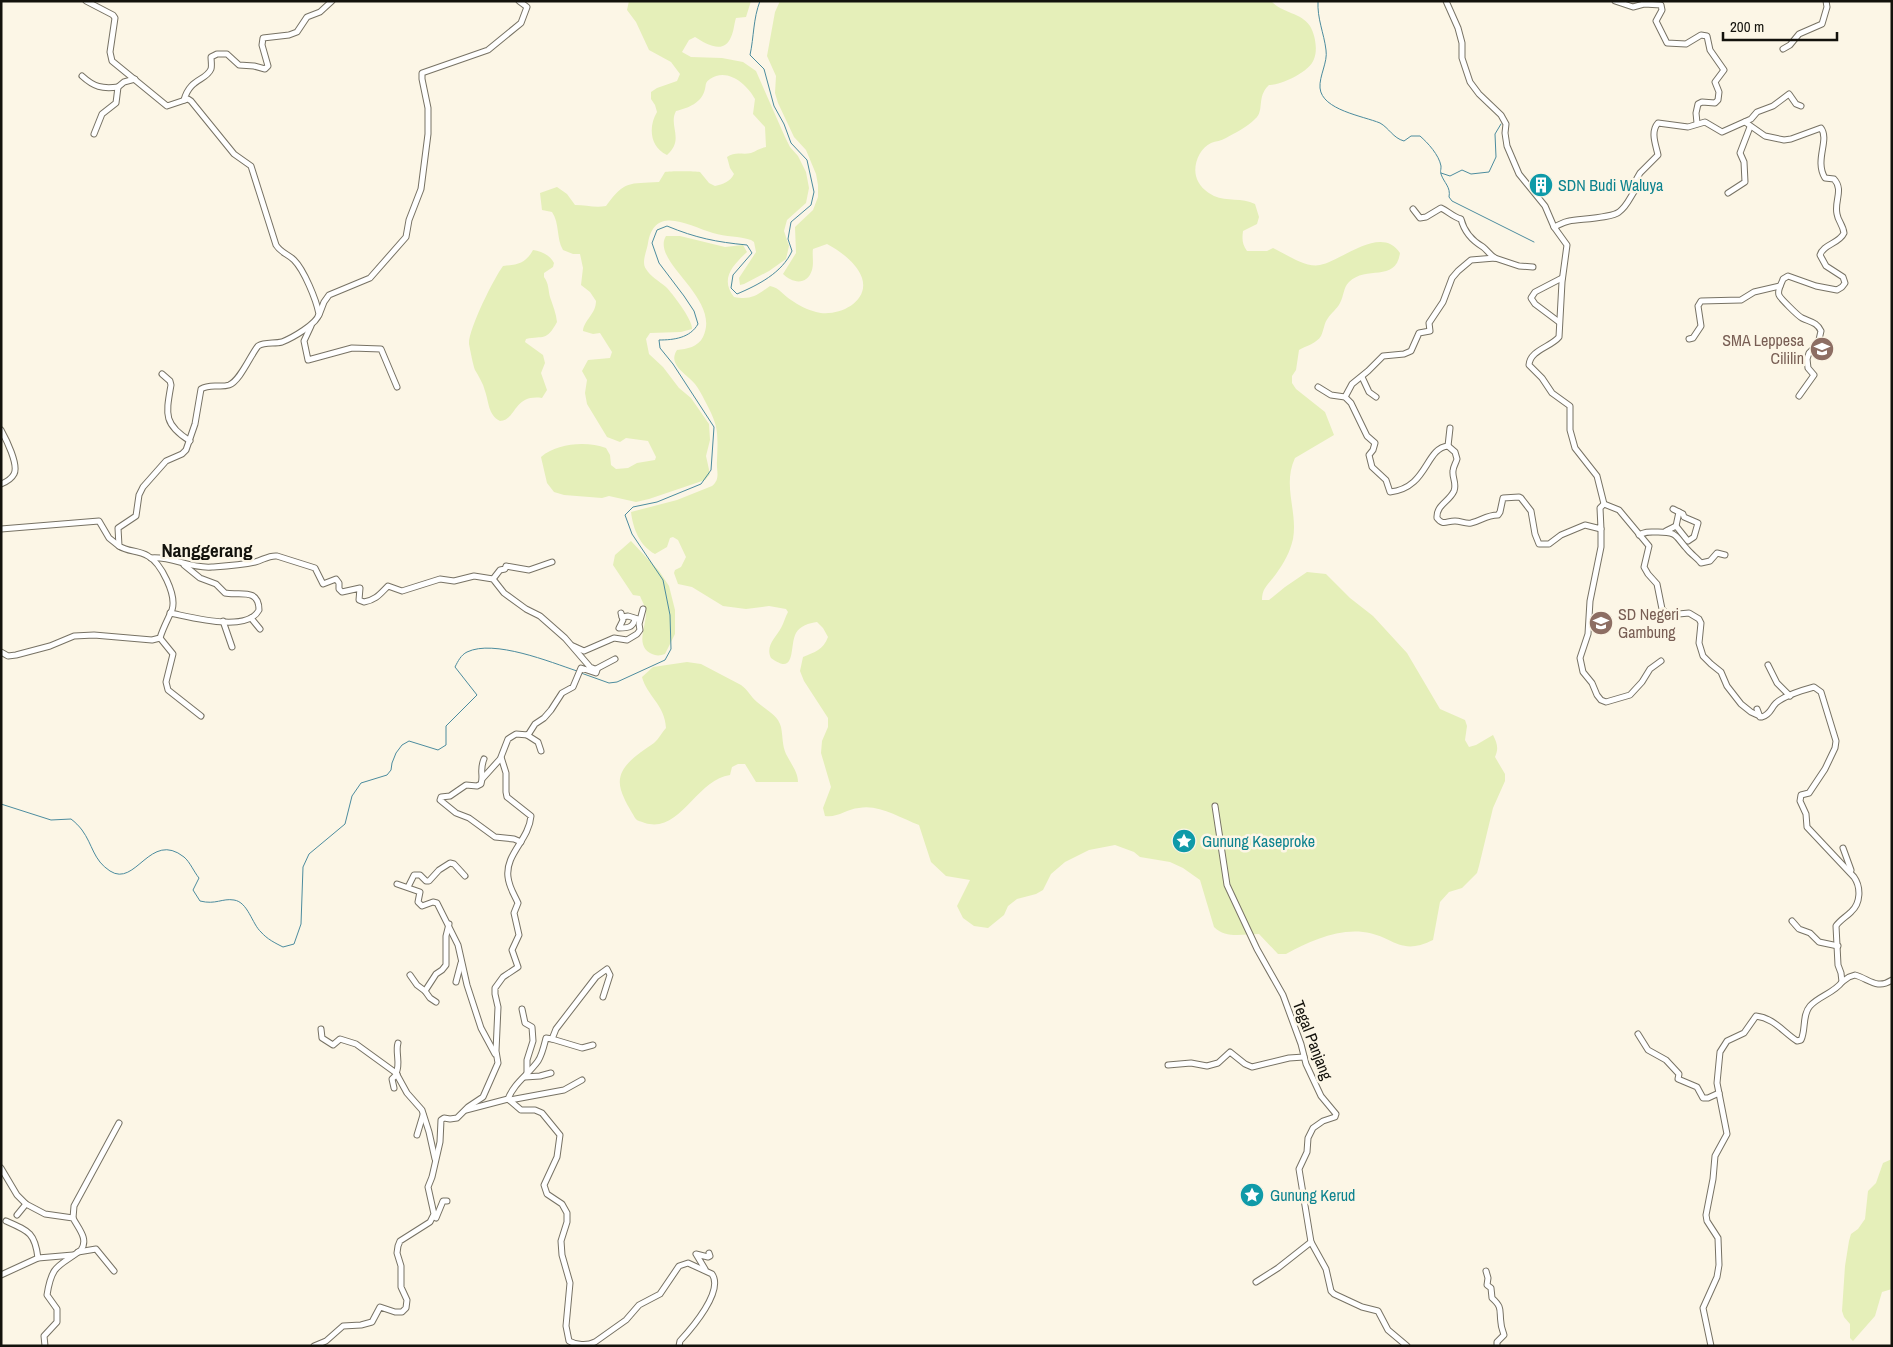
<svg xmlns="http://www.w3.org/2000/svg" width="1893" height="1347" font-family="'Archivo Narrow',sans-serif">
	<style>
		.green { fill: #e5efb9 }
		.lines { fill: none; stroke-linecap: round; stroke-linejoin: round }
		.stream { stroke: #4c8c9e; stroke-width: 1 }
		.minor-casing { stroke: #777264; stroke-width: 7 }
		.minor { stroke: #fff; stroke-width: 5 }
		.labels { text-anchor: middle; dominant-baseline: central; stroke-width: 5; stroke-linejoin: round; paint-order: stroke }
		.culture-label { font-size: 16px; fill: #0d838f; stroke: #fcf6e6; text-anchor: start }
		.education-label { font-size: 16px; fill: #785e54; stroke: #fcf6e6; text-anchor: end }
		.street-label { font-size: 16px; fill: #13120c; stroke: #fcf6e6 }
		.quarter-label { font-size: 19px; font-weight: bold; fill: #13120c; stroke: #fcf6e6 }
	</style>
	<rect width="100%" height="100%" fill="#fcf6e6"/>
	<!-- green -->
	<g class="green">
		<path d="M629,1H751L746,17L736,18C734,24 734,31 731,37C724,55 706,44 695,37L689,40L682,52L691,57L722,58L743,62L756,71L785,137L790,147L798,156L806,172L809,188L806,203L787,220L784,231L789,246L786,259L769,271L744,284L740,285L739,278L756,252L754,242L751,240C739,236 726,237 713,233C689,226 655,204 648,243C647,251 641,262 646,269C650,276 659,281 666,287C672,293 693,320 692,329L681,332L650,333L646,339L649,354L663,367L679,388L691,398L709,424L710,440L706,456L710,474L705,480L649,499L636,502L609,496L602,498L564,495L554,492L547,483L541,457C557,443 587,441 606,448L610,455L611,465L616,469L628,468L637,463L655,460L656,457L648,441L626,438L620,442L607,437L587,404L585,393L587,380L582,371L588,360L610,358L612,352L600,333L593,334L583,331C584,320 596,314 596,301L590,292L581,285L583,268L580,254H573L563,250C556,238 560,224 552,212L542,210L540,193L557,187L567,194L575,205C586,205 595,208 606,206C625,180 629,184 659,182L665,172C669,171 695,171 700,172L709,183L715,186C723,184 730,182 734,174L730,168L727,157C735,151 742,155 751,153C756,151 760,148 766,147L765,127L753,114L755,99C747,84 727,67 710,79C705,82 706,85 705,89C702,103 688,108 676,111C668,126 685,139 667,155C650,147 648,127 657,112L655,105L651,99V92L657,88L677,81L680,74L671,62L649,50L636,22L627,10Z"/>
		<path d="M780,1H1271C1282,13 1302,13 1310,26C1315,34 1318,50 1314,59C1310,72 1281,85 1269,85C1256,97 1265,111 1255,119C1247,127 1235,133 1226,138C1221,141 1216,141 1211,143C1200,148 1193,164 1196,176C1198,185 1206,192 1214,196C1227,202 1242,197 1255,204L1259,217L1257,224L1243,231C1242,239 1242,244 1247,251H1267L1273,248C1286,254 1305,268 1320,265C1342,261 1381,224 1400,253C1396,283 1366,265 1349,282C1343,288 1344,296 1340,303C1337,309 1331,313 1328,318C1324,323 1324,330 1321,336C1317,343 1306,346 1299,350L1296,370L1292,376V383L1296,389L1325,412L1334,435L1295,458C1282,486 1298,511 1293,539C1290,552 1284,563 1276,574C1269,584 1262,587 1262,600H1269L1285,587L1307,572L1326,574L1350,598L1373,616L1407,653L1440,709L1465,720L1467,726L1465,740L1469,747L1476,745L1493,735C1497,743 1499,748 1495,757L1505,774V781L1493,808L1479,866L1477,873L1462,888L1449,892L1440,902L1433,940C1399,957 1393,935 1363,932C1335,929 1309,942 1286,954H1278L1259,934C1243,934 1226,939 1214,927L1200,880L1183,868L1170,862L1140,857L1134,852L1115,845L1089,850L1065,862L1051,874L1043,890L1036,894L1017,899L1008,906L1004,915L988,928L974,926L963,918L957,906L970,880L946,876L931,862L919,825C900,818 879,804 859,808C846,809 838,818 825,816L823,808L831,787L821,753L822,741L828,727V718L804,681L800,671L803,657C815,652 823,650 828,637L823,628L817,622C809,623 800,626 796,633C789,646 797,677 771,658C765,646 776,637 781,628C784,623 785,617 788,612L786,609L769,606L746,609L723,606L692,587L678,584L674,573L675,570L681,567L686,557L678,540L673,537L670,538L667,547L655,554C640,546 633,529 631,512L677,500L712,486C721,479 716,470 717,461C718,432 719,427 705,401C702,395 699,389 695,384C687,374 667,365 677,350C687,349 698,347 703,337C722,298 650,262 666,236H680L725,247L743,245L747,252C732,266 720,279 734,297C751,300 756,296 770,286C780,288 783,295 791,300C798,305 808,310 816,312C836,318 870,303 862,278C857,263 840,251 827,244L813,249C812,255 814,263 812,270C807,286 792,283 783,274L796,253L795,227L813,210L818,197V185L816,174L806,150L794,137L778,103L775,93L776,76L767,56L775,12Z"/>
		<path d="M533,250C541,251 550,255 554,263L553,267L544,273V277C549,284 548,289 550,297C553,306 556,313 557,322C546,342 544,335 526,339L525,342L543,355L545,363L541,373L547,390L542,398C513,394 517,420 500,421C488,415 489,402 485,391C483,383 479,377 475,370C473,365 470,349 469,344C468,330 494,278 503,266C518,265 526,263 533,250Z"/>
		<path d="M631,541L659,571L669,586L675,610V634L665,654C660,656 655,656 650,653C635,644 647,625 646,611C645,606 642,601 640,596L633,595L613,565L615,555Z"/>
		<path d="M687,662L701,664L741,685C748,690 751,697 757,702C766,710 778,715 781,727C783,737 782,745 786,754C791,764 798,772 798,782H756L745,764H738L732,767L730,775C697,779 680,834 645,823C641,821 638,822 635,818C630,809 624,800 621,790C614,767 639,754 654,743C659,739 662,732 666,728C665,705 647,696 642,677L653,667Z"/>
		<path d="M1892,1159V1289L1882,1292L1875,1316L1853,1341L1850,1338V1324L1844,1317L1842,1311L1845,1266L1849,1241L1851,1234L1858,1229L1865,1219L1868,1191L1876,1183L1883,1163Z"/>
	</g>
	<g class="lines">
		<!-- stream -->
		<g class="stream">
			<path d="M1318,1C1317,19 1324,33 1326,50C1328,62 1319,76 1320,88C1322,110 1363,116 1380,123C1389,128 1393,138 1404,141L1411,136H1420C1428,143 1439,155 1441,166C1441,172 1440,169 1441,174C1444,183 1451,187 1449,197L1452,201L1534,242"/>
			<path d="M1441,173L1450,176L1462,170L1471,174L1489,172L1496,157L1495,134L1501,124"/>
			<path d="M581,673L609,683L617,682L665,660L671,649L670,615L663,580L632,534L625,515L633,507L657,502L701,484L711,470L714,427L673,364L660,348L659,340C674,340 690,338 698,324L694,311L684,296L659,263L652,243L657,230L667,226C696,238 716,242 747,245L752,253L733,275L731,288L737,294C758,285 782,273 792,251L788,239L791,222L811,205L814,192L807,160L791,143L784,124L774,106L764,69L750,55C754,37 753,19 760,1"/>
			<path d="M1,804L51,820L71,819C75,822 79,826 82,830C93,845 93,860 110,871C136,888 150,830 184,857C190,862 194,872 199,878L193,890L200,901C216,905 222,898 234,900C248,902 252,924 261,932C267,939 275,943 283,947L294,944L301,924L303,867L309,854L345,824L352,796L361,783L387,775L391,770L392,763L396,753L402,745L409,741L438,750L446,745V726L477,695L455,667C458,661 461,655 467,652C494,639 550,662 577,671"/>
		</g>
		<!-- minor casing -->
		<g class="minor-casing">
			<g id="minor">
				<path d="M1615,1L1633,7L1644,4L1661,5L1662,10L1656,21L1667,43L1686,44L1701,35L1707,36L1710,50L1724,70L1715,82L1719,92L1718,100L1715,103L1702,102L1698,104L1696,113L1697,123"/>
				<path d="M1783,49L1790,45L1799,34L1822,24L1827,7L1826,1"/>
				<path d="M82,76C94,87 102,89 118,87"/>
				<path d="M184,100C190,78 206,81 211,69C212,66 211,60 211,57L217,54H227L239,65L254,66L265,69L268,66L262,45L263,38L289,35L297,32L307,17L320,12L332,1"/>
				<path d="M1745,122L1765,136L1784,140L1791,139L1821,128C1830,140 1814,160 1825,178L1834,179C1844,190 1834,201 1837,214C1838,221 1843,225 1844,233C1839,244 1823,244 1820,255L1826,266L1843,277L1845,283L1842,287L1837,290L1816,286L1788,276L1783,279C1782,283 1777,290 1779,295C1780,298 1798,316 1802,318C1810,322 1817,322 1821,331L1818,344L1809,353L1807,359L1808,368L1814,375L1799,396"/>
				<path d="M94,134L102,114L116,103L118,87L124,82L135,79"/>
				<path d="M1728,193L1745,182L1744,162L1740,153L1750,127"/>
				<path d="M1413,209L1420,218L1426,217L1441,208C1448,211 1453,217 1461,219C1464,231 1471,240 1483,247C1487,250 1490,255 1495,258"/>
				<path d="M1554,227C1559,225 1563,222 1569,221C1579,219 1612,218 1619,212C1629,205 1631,193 1640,184L1636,180L1640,173L1658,155C1656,145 1650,132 1658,123L1688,127L1705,122L1722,132L1751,119L1757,112L1773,106L1789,94L1796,104L1801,106"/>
				<path d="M319,315L324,302L329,295L370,278L406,237L409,220L421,189L428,134V108L422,79V73L488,50L521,23L527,7L519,1"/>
				<path d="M1559,322L1535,304L1531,298L1535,292L1562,278"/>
				<path d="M311,326L304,341L308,360L352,348L381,349L397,387"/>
				<path d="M1689,339L1693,338L1701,326L1698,306L1701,301L1741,300L1754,292L1780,286"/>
				<path d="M162,374L170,381L171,385C166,414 163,424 190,441"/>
				<path d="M1362,377L1369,392L1376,397"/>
				<path d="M1318,387L1331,395L1345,397L1351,403L1367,436L1375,443L1373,450L1369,455L1372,467L1386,480L1390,492C1428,488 1425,448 1448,446L1455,452L1457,459C1456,463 1453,467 1453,471C1452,478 1457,483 1454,491C1449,502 1436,505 1437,518C1443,526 1446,521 1455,521C1461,521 1465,524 1471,523C1481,521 1486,515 1498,515L1500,512L1503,498L1519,497L1521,498L1531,511L1535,534L1539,544H1549L1561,535L1585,525L1601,529L1600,508L1604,504L1597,476L1575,448L1570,430V406L1552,393L1542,378L1529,365C1530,350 1551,347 1559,337L1562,282L1567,245L1554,227L1545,206L1519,174L1507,146L1505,133L1506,124L1501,115L1479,94L1470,82L1462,58V43L1458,28L1446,1"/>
				<path d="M1345,397L1352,384L1368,371L1383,356L1404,354L1411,351L1419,333L1430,331L1429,323L1443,302L1452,278L1458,271L1471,260L1495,258L1519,266L1533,267"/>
				<path d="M1,430C6,439 19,465 14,474C12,478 6,482 1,484"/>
				<path d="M1448,446L1450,428"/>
				<path d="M1604,504L1619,510L1649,546L1644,567L1648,574L1657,584L1662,609L1668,615L1689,613L1699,619L1701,623L1699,643L1703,656L1711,664L1721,672L1727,686L1741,704L1751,712L1762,717C1771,714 1770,709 1776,703C1785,695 1803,690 1814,687L1821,692L1836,741L1835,748L1825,769L1809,793L1801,795L1800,801L1806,814L1807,827L1854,877C1861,887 1861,903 1851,912C1846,917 1840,920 1836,926L1838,965L1841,973L1842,982C1834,993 1819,996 1810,1006C1802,1015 1806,1030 1801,1040L1797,1041C1783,1032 1774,1018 1756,1016L1744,1033L1727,1041L1720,1052L1717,1083L1727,1134L1715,1156L1713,1179L1706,1215L1707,1221L1718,1238L1719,1265L1717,1277L1703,1308L1711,1346"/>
				<path d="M1676,526L1679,512"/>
				<path d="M1,529L99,521L109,538L119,546"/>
				<path d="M1601,529V547L1590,601L1588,634L1580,658L1583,672L1592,683L1597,695L1601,700L1606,702L1630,695L1642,682L1650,669L1661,661"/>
				<path d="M1666,531L1676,526L1688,541L1694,537L1698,523L1684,517L1683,514L1673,509"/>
				<path d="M1639,535C1646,531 1650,532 1658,532C1678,532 1675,536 1687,549C1691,554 1697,558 1701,563L1710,561L1717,553L1725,555"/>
				<path d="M151,558C172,556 190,569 212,567C226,566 241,565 255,562C263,560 269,555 277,556L315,568L323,584L336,579L339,583V589L342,592L360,588L359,600L364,602C376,600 380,594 388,586L402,591L440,579L454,581L474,576L493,579L504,593L526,609L540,616L565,638L590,667L597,670L596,673L581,668L573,687L562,693L551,710L544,718L535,724L528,735L516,734L508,739L501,757L506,773V792L507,797L531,816C529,840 505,854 508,877C509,887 514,894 518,903L514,913L519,935L512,950L518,967L503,977L495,988V994L498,1007L496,1051L498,1063L483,1097L468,1107L457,1118L450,1119L444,1118L441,1120L440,1142L432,1177L428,1187L434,1214L430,1222L400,1241L398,1246L397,1253L401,1266V1287L407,1300L406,1308L402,1312H395L380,1307L372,1322L361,1325L343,1326L326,1341L314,1346"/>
				<path d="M493,579L500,570L505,569L506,566L529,570L552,562"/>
				<path d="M170,613C191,617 247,633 259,610C259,587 238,596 225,593L216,584L200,578L184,565"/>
				<path d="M621,613L623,620L619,628C627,628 633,628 635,619"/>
				<path d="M622,617L628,616L638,619"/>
				<path d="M251,618L260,629"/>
				<path d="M223,621L232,647"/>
				<path d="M160,638L173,654L166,682L168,690L201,716"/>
				<path d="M573,646L584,651L614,638L627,640L637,634L640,630L639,624L643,609"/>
				<path d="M1,652L8,656L16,655L50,646L74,636L94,635L152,640L160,638C163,628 168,619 172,610C177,595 161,563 148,556C138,550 128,552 119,546L118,528L136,516L139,495L143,487L166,461L182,454L186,450L195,424L201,389C210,383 220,388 229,385C240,381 250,356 258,346C265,342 274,344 282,342C292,338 317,324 319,314C316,299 304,270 294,260C288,254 281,253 276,245L251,166L234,154L191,101L188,99L167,106L112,61L110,52L115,18L113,15L86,1"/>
				<path d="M1768,665L1777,683L1790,696"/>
				<path d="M596,669L615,659"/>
				<path d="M1757,709L1760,717"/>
				<path d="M527,735L538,742L541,751"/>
				<path d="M484,759C479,771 484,775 481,784L477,786L466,785L450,796L441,797L440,800L456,813L469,818L495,837L514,839L521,842"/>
				<path d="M483,778L501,758"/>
				<path d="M1215,806L1227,885L1257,949L1283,995L1301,1044L1306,1064L1321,1096L1336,1114L1335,1117L1323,1121L1313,1128L1308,1138L1307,1152L1299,1169L1311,1242L1326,1269L1331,1291L1334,1294L1362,1307L1378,1311L1388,1330L1407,1346"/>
				<path d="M1843,848L1851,870"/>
				<path d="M397,884L420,892L418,902L422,906L433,902L437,903L458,945L467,985L481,1028L495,1054"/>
				<path d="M408,887L414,875H420L426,881H429L439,870L450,863L454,864L465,876"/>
				<path d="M1792,921L1799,929L1810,933L1819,942L1838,946"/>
				<path d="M410,975L417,985L425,991"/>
				<path d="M456,982L461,963"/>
				<path d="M1842,982L1849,977L1855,975C1869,979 1877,990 1892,980"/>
				<path d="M436,1002L430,998L425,991L436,974L442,970L446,965V936L449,924"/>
				<path d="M522,1009L525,1023L532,1027L533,1041L527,1060V1074"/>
				<path d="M321,1029L322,1038L333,1045L340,1039L356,1044L396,1073L407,1093L422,1110L429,1132L435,1159"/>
				<path d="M1638,1034L1648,1050L1666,1060L1679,1074L1678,1079L1697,1087L1703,1098H1708L1719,1093"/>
				<path d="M552,1039L582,1048L593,1045"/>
				<path d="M1168,1065L1191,1063L1207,1066L1218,1063L1230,1052L1245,1064L1252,1067L1289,1058L1304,1057"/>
				<path d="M396,1073C401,1064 395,1052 398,1043"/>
				<path d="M525,1077L540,1076L551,1073"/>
				<path d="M394,1088L392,1079L397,1074"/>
				<path d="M508,1099L521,1110H535L542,1113L560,1135L557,1157L544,1185L547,1194L562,1204L567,1213V1222L561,1241L562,1255L570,1283L566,1326L569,1341C576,1345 587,1346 595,1342L626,1320L639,1305L660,1294L679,1266L688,1263L712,1274C724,1291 692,1328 680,1341L679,1346"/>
				<path d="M510,1100L564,1090L582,1080"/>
				<path d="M466,1110L508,1099C514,1083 528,1075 538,1061C542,1055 544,1046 546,1038L552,1039L556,1029L596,977L607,969L610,975L603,997"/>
				<path d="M417,1135L423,1115"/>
				<path d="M1,1168L17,1195L26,1204L45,1214L73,1218C78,1228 89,1239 81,1250C59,1267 52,1263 47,1295L57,1309V1322L44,1336L45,1346"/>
				<path d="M17,1215L26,1204"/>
				<path d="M73,1218L74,1206L119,1123"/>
				<path d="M436,1218L443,1201H447"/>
				<path d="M6,1221C29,1231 35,1233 38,1258"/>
				<path d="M78,1252L96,1249L114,1271"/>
				<path d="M705,1269L696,1254L708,1257L710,1256L709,1253"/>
				<path d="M1486,1271L1488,1278L1487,1285L1491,1288L1492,1298C1503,1308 1499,1310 1501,1323C1501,1327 1503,1331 1504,1335L1497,1342V1346"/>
				<path d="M1,1275L38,1258L73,1255"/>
				<path d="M1256,1282L1278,1268L1311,1242"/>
			</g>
		</g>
		<!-- minor -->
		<use href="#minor" class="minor"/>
	</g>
	<!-- icons -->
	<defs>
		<g id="building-disc" transform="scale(1.25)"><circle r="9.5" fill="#0f9aa8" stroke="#fcf6e6"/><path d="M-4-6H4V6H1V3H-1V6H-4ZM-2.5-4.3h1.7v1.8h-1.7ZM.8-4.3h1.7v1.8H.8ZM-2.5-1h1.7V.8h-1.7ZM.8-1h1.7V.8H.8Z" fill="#fff"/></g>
		<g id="school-disc" transform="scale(1.25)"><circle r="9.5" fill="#8d6e63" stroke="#fcf6e6"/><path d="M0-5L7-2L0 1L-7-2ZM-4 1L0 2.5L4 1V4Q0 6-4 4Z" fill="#fff"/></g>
		<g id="sight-disc" transform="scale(1.25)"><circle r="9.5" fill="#0f9aa8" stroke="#fcf6e6"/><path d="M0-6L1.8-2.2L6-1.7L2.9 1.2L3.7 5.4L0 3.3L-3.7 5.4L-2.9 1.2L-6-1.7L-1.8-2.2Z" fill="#fff"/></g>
	</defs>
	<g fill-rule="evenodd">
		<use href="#building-disc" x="1541" y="185"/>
		<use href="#school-disc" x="1822" y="349"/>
		<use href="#school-disc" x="1601" y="623"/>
		<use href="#sight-disc" x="1184" y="841"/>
		<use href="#sight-disc" x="1252" y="1195"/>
	</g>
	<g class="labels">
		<!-- culture labels -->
		<g class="culture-label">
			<text x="1558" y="185">SDN Budi Waluya</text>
			<text x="1202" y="841">Gunung Kaseproke</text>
			<text x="1270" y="1195">Gunung Kerud</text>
		</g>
		<!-- education labels -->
		<g class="education-label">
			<text x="1804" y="340">SMA Leppesa<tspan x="1804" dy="18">Cililin</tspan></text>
			<text x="1618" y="614" text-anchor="start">SD Negeri<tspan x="1618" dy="18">Gambung</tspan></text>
		</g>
		<!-- street labels -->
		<g class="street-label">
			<text transform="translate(1313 1040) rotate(69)">Tegal Panjang</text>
		</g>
		<!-- quarter labels -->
		<g class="quarter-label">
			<text x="207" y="550">Nanggerang</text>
		</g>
	</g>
	<!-- border -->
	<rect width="1893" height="1347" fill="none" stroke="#13120c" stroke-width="5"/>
	<!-- scale -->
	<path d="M1723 32v8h114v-8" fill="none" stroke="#13120c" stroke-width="2.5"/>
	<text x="1730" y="32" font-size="15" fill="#13120c" stroke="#fcf6e6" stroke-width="4" paint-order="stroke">200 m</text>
</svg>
